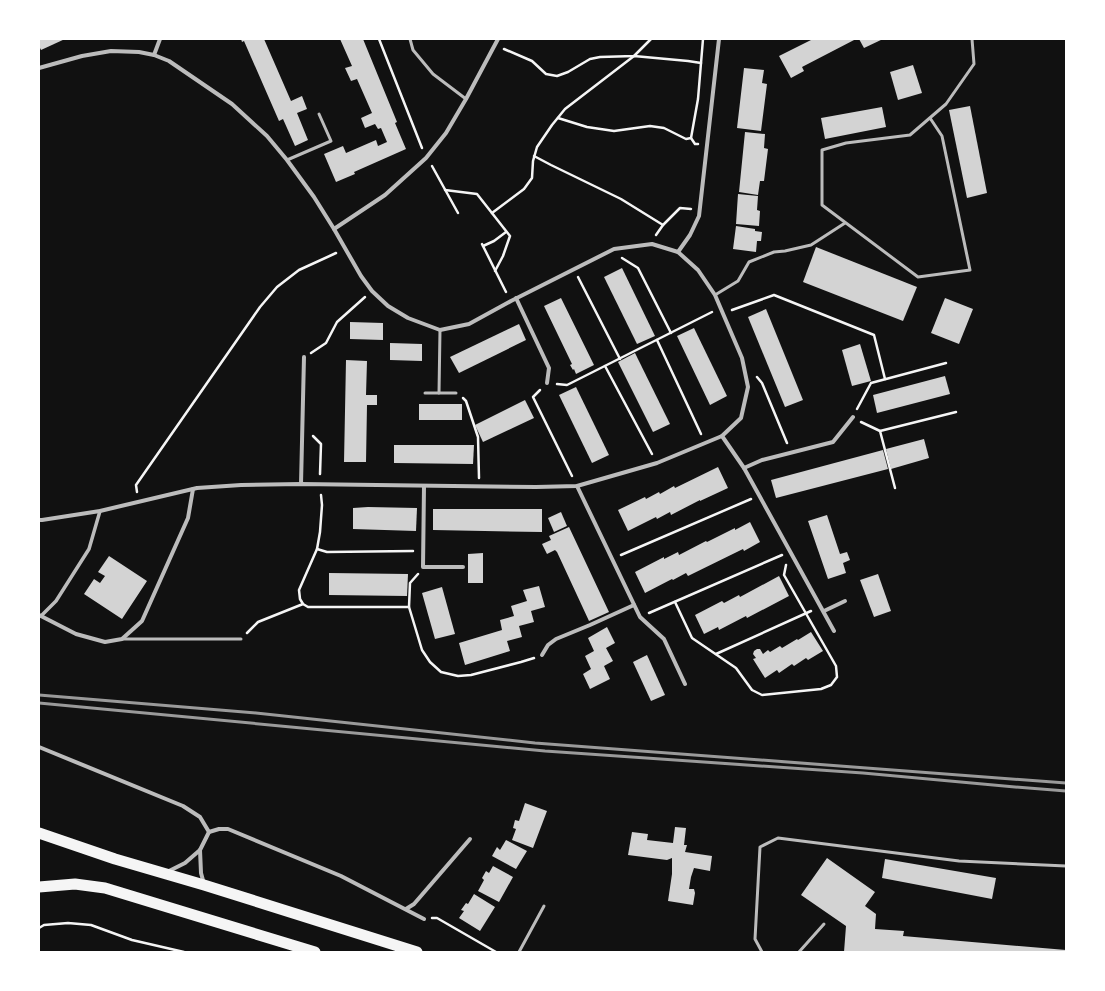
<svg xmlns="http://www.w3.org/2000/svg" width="1105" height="991" font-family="Commissioner,sans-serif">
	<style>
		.building { fill: #d3d3d3 }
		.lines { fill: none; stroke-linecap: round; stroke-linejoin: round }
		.path { stroke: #f5f5f5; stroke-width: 2.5 }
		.service { stroke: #bcbcbc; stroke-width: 3 }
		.pedestrian { stroke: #bcbcbc; stroke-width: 3.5 }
		.minor { stroke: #bcbcbc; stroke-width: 4 }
		.trunk { stroke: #f5f5f5; stroke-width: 11 }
		.rail { stroke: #9a9a9a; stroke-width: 3 }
	</style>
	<rect width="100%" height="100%" fill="#111"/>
	<!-- building -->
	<g class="building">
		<path d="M39,39H65L41,50L39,46Z"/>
		<path d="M241,39H264L291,101L302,96L307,109L297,113L308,140L295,146L283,119L279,121L244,41L242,42Z"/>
		<path d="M340,39H363L397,122L395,123L406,149L354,172L355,174L336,182L324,154L343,146L346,153L376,140L378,146L387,142L381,128L378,129L375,124L365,128L361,118L372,113L357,79L351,81L345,68L352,66Z"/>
		<path d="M813,39H856L802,67L804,71L791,78L779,56Z"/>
		<path d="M859,39H883L864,48Z"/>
		<path d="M913,65L922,93L898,100L890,72Z"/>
		<path d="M744,68L764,70L762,83L767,84L761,131L737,128Z"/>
		<path d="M970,106L987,193L967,198L949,110Z"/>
		<path d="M882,107L886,127L825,139L821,118Z"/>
		<path d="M745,132L765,134L764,148L768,149L764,181H760L758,195L739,192Z"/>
		<path d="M738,194L758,196L757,210L760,211L759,226L736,224Z"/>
		<path d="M736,226L755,229V231L762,232L761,241H757L756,252L733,249Z"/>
		<path d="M816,247L917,287L903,321L803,282Z"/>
		<path d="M622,268L655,336L637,344L604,277Z"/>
		<path d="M561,298L594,365L576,374L574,369L573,370L570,365L572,364L544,306Z"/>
		<path d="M945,298L973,309L959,344L931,333Z"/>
		<path d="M766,309L803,400L785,407L748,317Z"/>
		<path d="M350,322L383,323V340L350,339Z"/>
		<path d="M519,324L526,340L459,373L450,357Z"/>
		<path d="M694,328L727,396L710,405L677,336Z"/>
		<path d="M390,343L422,344V361L390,360Z"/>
		<path d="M860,344L871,381L852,386L842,350Z"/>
		<path d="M635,353L670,424L653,432L618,362Z"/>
		<path d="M346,360L367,361L366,395H377V405H367L366,462H344Z"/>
		<path d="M945,376L950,394L877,413L873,395Z"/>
		<path d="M576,387L609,455L592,463L559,395Z"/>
		<path d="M525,400L534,418L483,442L475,425Z"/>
		<rect x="419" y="404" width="43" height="16"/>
		<path d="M924,439L929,458L891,469L886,449Z"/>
		<path d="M394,445H474L473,464L394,463Z"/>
		<path d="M883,450L888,469L776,498L771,480Z"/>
		<path d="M718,467L728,488L700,501V500L671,515L670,512L657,519L656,517L628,531L618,510L645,497L646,499L659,492L660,494L674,486L675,488Z"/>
		<path d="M368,507L417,508L416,531L353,529V508Z"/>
		<path d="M433,509H542V532L433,530Z"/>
		<path d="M561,512L567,526L554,532L548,518Z"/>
		<path d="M827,515L840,554L847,552L850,560L843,563L846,573L828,579L808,521Z"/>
		<path d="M750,522L760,542L744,551L743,549L688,576L686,573L673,580L672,579L645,593L635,572L664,557V559L678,552L679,555L706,541L707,542L735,528V530Z"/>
		<path d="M569,527L609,612L589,621L557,552L555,550L547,554L542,544L551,540L549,536Z"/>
		<path d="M483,553V583H468V554Z"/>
		<path d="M109,556L147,581L122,619L84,594L94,579L100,583L105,576L98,572Z"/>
		<path d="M329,573L408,574L407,596L329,595Z"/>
		<path d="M878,574L891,611L874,617L860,580Z"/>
		<path d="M779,576L789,596L747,618L746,616L719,630L718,627L704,634L695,615L722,601L724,603L739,595L740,597Z"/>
		<path d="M539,586L545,607L531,611L534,622L519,626L522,637L507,641L510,651L465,665L459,643L502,630L500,620L514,616L511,606L527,601L523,590Z"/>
		<path d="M442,587L455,634L435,639L422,593Z"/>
		<path d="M607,627L615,643L606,648L613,661L604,666L610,679L590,689L583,674L591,669L585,656L594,651L588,638Z"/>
		<path d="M811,632L823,651L808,660L806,658L794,666L792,664L779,673L777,670L765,678L753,659L756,658L753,654L754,651L757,649H760L763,654L768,650L770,652L780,646L782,648L797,639L798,640Z"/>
		<path d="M647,655L665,695L651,701L633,662Z"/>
		<path d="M525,803L547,811L533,848L512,840L516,829L513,828L515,820L519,821Z"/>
		<path d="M675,827L686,828L684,845H687L685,852L712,856L710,871L694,868L691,877L689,889H694L695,893L693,905L668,901L672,874V858L667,860L628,855L632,832L648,834L647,840L673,843Z"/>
		<path d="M506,840L527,851L516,869L492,856L497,847L500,850Z"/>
		<path d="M827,858L875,892L865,906L876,914L875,929L904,931L903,936L1066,950V952H844L846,926L801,895Z"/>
		<path d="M885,859L996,878L992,899L882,878Z"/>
		<path d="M493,866L513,877L499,902L478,891L484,880L482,878L486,871L489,873Z"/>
		<path d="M474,894L495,907L480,931L459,918L464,911L461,910L466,903L468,904Z"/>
	</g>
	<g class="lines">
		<!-- path -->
		<g class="path">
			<path d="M379,39L422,148"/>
			<path d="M504,49L532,61L546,74L557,76L568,72L590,59L600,57L634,56L651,39"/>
			<path d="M558,118L587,127L614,131L650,126L664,128L686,139L691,138"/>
			<path d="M698,144H695L691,138L698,99L703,39"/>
			<path d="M534,156L551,165L621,199L663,225"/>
			<path d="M432,166L458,213"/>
			<path d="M445,190L477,194L510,236L503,256L495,271"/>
			<path d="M492,213L524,189L532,178L533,161L537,147L552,125L565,109L634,56L688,61L701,63"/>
			<path d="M656,235L663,225L680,208L691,209"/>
			<path d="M482,244L506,292"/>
			<path d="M483,246L494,241L506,232"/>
			<path d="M622,258L638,268L671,333"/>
			<path d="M578,277L620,359"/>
			<path d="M732,310L774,295L874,335L885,379"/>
			<path d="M657,340L701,434"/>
			<path d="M311,353L326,343L337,322L365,297"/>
			<path d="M605,366L652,454"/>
			<path d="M757,377L762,383L787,443"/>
			<path d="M557,384L567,385L712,312"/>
			<path d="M540,390L533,397L572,476"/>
			<path d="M463,398L466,401L478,437L479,478"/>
			<path d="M857,409L871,383L946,363"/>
			<path d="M861,422L880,431L895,488"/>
			<path d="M880,431L956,412"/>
			<path d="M313,436L321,444L320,474"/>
			<path d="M137,492L136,485L260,307L277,287L299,270L336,253"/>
			<path d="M321,495L322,505L320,532L317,549L299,590L300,599L303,604L308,607H409"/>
			<path d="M317,549L327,552L413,551"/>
			<path d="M621,555L751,499"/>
			<path d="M418,574L410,583L409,607L422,650L430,662L441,672L458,676L471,675L521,662L534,658"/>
			<path d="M675,602L692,638L736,668L752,690L762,695L821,689L831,685L837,677L836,666L784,575L786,565"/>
			<path d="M649,613L782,555"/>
			<path d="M247,633L258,622L303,604"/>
			<path d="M716,654L811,611"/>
			<path d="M432,918H437L496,952"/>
			<path d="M39,928L44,925L68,923L91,925L132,940L184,952"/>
		</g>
		<!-- service -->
		<g class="service">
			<path d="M410,39L413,50L433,74L466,99"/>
			<path d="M930,118L942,136L970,270L918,277L822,205V150L846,143L910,135L946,104L974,64L972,39"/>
			<path d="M287,160L331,141L319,114"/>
			<path d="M715,295L738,281L749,262L774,252L785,251L811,245L845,223"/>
			<path d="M425,393H456"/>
			<path d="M439,393L440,330"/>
			<path d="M122,639H241"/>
			<path d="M519,952L544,906"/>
			<path d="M762,952L755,939L760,847L778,838L959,861L1066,866"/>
			<path d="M799,952L824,924"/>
		</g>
		<!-- pedestrian -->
		<path class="pedestrian" d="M41,616L56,601L89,549L100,511"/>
		<!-- minor -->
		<g class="minor">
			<path d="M154,55L160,39"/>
			<path d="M39,68L82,56L111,51L139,52L154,55L169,61L232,104L267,136L287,160L314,197L334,229L361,276L372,291L388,306L408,318L440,330L469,324L511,301L614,249L652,244L678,252L698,270L715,295L742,358L748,387L741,418L722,436L657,463L577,486L536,487L301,484L241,485L197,488L100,511L42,520H39"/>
			<path d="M334,229L385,195L426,158L446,133L466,99L498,39"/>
			<path d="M678,252L690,235L699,216L719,39"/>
			<path d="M516,298L549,368L547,383"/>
			<path d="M722,436L744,468L834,631"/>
			<path d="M744,468L762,460L833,442L853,417"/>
			<path d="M301,484L304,357"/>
			<path d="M424,486L423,567H463"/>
			<path d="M577,486L640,617L664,639L685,684"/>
			<path d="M824,611L845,601"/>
			<path d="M39,615L76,634L105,642L122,639L142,621L188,518L193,489"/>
			<path d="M542,655L548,645L556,639L590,625L634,605"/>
			<path d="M39,747L183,806L200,817L209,832"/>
			<path d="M200,850L201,873L204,884"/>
			<path d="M167,872L185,863L200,850L209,832L219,829H228L341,876L424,919"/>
			<path d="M406,909L414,904L470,839"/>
		</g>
		<!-- trunk -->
		<g class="trunk">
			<path d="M39,833L115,859L204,885L417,952"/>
			<path d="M39,887L75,884L105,888L315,952"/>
		</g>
		<!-- rail -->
		<g class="rail">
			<path d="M39,695L256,713L535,743L1066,783"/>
			<path d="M39,703L545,751L863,773L1015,787L1066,791"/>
		</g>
	</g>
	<!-- border -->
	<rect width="1105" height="991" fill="none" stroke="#ffffff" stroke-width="80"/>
</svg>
